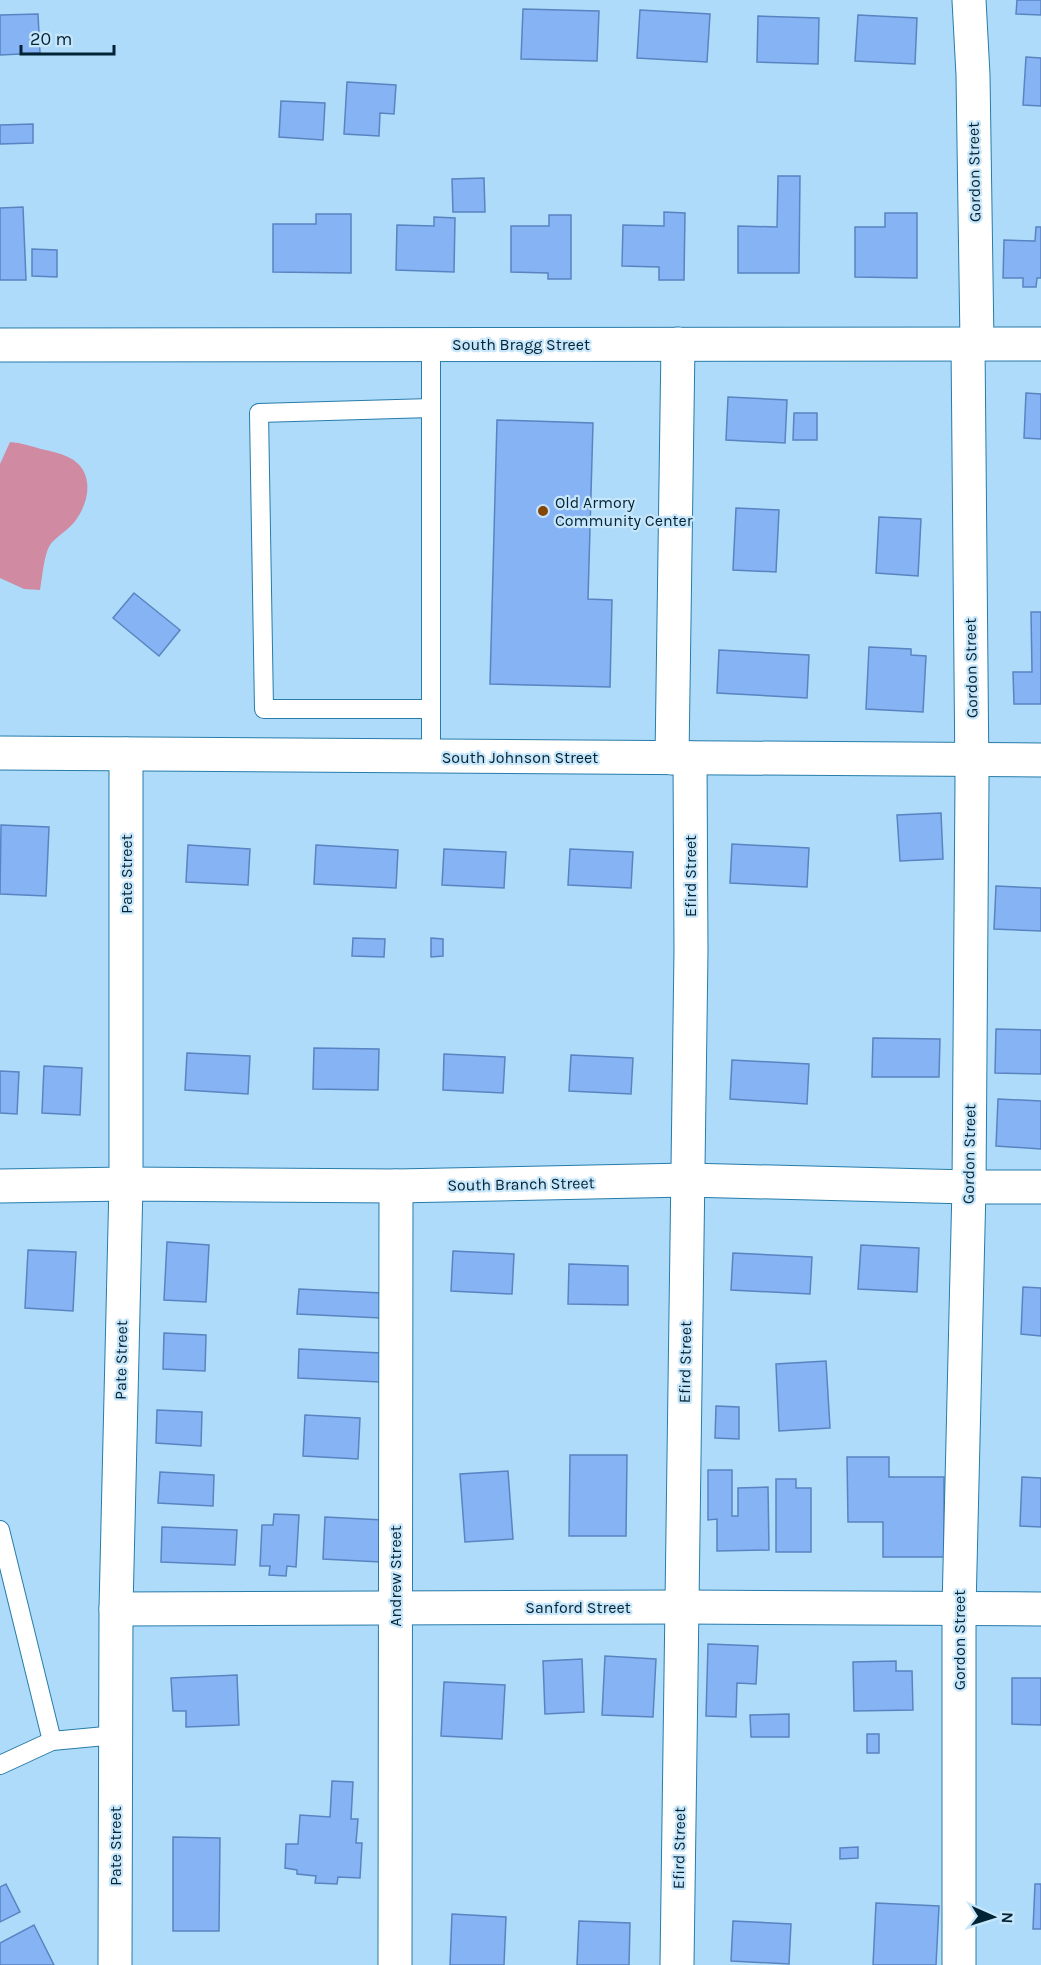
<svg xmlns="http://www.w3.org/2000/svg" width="1041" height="1965" font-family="Karla,sans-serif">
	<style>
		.green { fill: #d08ba3 }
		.building { fill: #86b3f4; stroke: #5984c1; stroke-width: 1.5 }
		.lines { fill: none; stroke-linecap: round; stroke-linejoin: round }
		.service-casing { stroke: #287caa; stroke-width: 20 }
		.minor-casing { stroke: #287caa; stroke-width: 35 }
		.service { stroke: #fff; stroke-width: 18 }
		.minor { stroke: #fff; stroke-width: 33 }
		.poi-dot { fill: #844607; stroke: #c8e6fa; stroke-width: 2 }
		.labels { text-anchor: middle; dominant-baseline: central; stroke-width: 4.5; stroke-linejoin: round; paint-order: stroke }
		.street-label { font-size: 16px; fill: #002336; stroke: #c8e6fa }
		.poi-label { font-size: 16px; fill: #002336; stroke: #c8e6fa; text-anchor: start }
	</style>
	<rect width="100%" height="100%" fill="#addbf9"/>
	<!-- green -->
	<path class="green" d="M10,442C21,443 31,446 41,449C50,451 60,453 68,457C94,469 91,499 76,520C69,530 55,537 50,545C44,554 42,580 40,590L24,589L0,578V464Z"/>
	<!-- building -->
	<g class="building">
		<path d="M1017,0H1041V15L1016,14Z"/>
		<path d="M523,9L599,11L597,61L521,59Z"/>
		<path d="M640,10L710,14L707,62L637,58Z"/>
		<path d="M38,14L40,53L0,55V15Z"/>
		<path d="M858,15L917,18L915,64L855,61Z"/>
		<path d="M758,16L819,18L818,64L757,62Z"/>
		<path d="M1026,57L1041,58V106L1023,105Z"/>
		<path d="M347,82L396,85L394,114L380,113L379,136L344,134Z"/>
		<path d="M281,101L325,103L323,140L279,137Z"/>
		<path d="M33,124V143L0,144V125Z"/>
		<path d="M778,176H800L799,273H738V226L777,227Z"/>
		<path d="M484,178L485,212H453L452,179Z"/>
		<path d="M23,207L26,280H0V208Z"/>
		<path d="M664,212L685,213L684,280H659V267L622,266L623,225L664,226Z"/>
		<path d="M885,213H917V278L855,277V227H885Z"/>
		<path d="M316,214H351V273L273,272V224H316Z"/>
		<path d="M549,215H571V279H548V273L511,272V226H549Z"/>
		<path d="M434,217L455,218L454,272L396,270L397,225L434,226Z"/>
		<path d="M1036,227H1041V278H1037L1036,287H1023V278H1003L1004,240L1035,241Z"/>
		<path d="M32,249L57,250V277L32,276Z"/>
		<path d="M1026,393L1041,394V439L1024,438Z"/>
		<path d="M728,397L787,400L785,443L726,440Z"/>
		<path d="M794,413H817V440H793Z"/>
		<path d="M497,420L593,423L588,599L612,600L610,687L490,684Z"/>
		<path d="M736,508L779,510L776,572L733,570Z"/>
		<path d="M879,517L921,519L918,576L876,573Z"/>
		<path d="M134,593L180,630L159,656L113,618Z"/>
		<path d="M1031,612H1041V704H1014L1013,672H1032Z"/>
		<path d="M869,647L911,649V655L926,656L923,712L866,709Z"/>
		<path d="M719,650L809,655L807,698L717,693Z"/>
		<path d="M941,813L943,859L900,861L897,815Z"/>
		<path d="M1,825L49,827L46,896L0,894Z"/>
		<path d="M732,844L809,848L807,887L730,883Z"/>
		<path d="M188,845L250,849L248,885L186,882Z"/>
		<path d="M316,845L398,850L396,888L314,884Z"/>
		<path d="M444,849L506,852L504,888L442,885Z"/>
		<path d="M570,849L633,852L631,888L568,885Z"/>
		<path d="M996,886L1041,888V931L994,929Z"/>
		<path d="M353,938L385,939L384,957L352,956Z"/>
		<path d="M431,938L443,939V956L431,957Z"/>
		<path d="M996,1029L1041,1030V1074L995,1073Z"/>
		<path d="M873,1038L940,1039L939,1077H872Z"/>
		<path d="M314,1048L379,1049L378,1090L313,1089Z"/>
		<path d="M187,1053L250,1056L248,1094L185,1090Z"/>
		<path d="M444,1054L505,1057L503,1093L443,1090Z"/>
		<path d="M571,1055L633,1058L631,1094L569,1091Z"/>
		<path d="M732,1060L809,1064L807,1104L730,1099Z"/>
		<path d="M44,1066L82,1068L80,1115L42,1113Z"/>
		<path d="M0,1071L19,1072L17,1114L0,1113Z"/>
		<path d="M998,1099L1041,1101V1149L996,1146Z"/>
		<path d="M167,1242L209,1245L206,1302L164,1300Z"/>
		<path d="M861,1245L919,1248L917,1292L858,1289Z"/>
		<path d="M28,1250L76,1252L73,1311L25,1308Z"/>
		<path d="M453,1251L514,1254L512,1294L451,1291Z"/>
		<path d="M733,1253L812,1257L810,1294L731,1290Z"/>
		<path d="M569,1264L628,1266V1305L568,1304Z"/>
		<path d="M1023,1287L1041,1288V1336L1021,1334Z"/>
		<path d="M299,1289L382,1293L381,1318L297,1314Z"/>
		<path d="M164,1333L206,1335L205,1371L163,1369Z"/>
		<path d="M299,1349L381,1353L380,1382L298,1378Z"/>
		<path d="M826,1361L830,1428L779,1431L776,1364Z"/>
		<path d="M716,1406L739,1407V1439L715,1438Z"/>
		<path d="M157,1410L202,1412L201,1446L156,1443Z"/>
		<path d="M305,1415L360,1418L358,1459L303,1456Z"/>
		<path d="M570,1455H627L626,1536H569Z"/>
		<path d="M847,1457H889V1477H944V1557H883V1522H848Z"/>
		<path d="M708,1470H732V1516H738V1488L768,1487L769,1550L717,1551V1519L708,1520Z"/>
		<path d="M508,1471L513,1539L465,1542L460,1474Z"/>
		<path d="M160,1472L214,1475L213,1506L158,1503Z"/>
		<path d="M1022,1477L1041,1478V1527L1020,1526Z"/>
		<path d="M776,1479H796V1488H811V1552H776Z"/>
		<path d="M274,1514L299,1515L296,1567L287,1566L286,1576L269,1575L270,1566H260L262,1525H273Z"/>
		<path d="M325,1517L383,1520L380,1562L323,1559Z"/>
		<path d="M162,1527L237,1530L235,1565L161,1562Z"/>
		<path d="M708,1644L758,1646L756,1684L737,1683L736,1717L706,1716Z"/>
		<path d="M605,1656L656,1659L653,1717L602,1715Z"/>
		<path d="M582,1659L584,1712L545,1714L543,1661Z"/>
		<path d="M896,1661V1671H912L913,1710L854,1711L853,1662Z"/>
		<path d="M237,1675L239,1725L186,1727V1711H173L171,1678Z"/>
		<path d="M1012,1678H1041V1725L1012,1724Z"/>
		<path d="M444,1682L505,1685L502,1739L441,1736Z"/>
		<path d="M789,1714V1737H751L750,1715Z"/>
		<rect x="867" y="1734" width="12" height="19"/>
		<path d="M332,1781L353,1782L351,1819H358L356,1843H362L360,1878L338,1877L337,1884L315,1883L316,1876L297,1874V1870L285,1868L286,1844H298L300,1815L330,1817Z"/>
		<path d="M173,1837L220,1838L219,1931H173Z"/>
		<path d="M858,1847V1858L840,1859V1848Z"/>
		<path d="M6,1884L20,1912L0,1922V1887Z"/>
		<path d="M1035,1884H1041V1929H1033Z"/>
		<path d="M876,1903L939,1906L936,1965H873Z"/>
		<path d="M452,1914L506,1917L504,1965H450Z"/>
		<path d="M579,1921L630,1923L629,1965H577Z"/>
		<path d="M733,1921L791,1924L789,1964L731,1961Z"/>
		<path d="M34,1925L54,1965H0V1943Z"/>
	</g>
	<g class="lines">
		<!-- service casing -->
		<g class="service-casing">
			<g id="service">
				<path d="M431,408L259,413L264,709H431"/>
				<path d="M431,757V344"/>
				<path d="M0,1530L52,1741"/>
				<path d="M0,1765L52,1741L116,1735"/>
			</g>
		</g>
		<!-- minor casing -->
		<g class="minor-casing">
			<g id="minor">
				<path d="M969,0L973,75L977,343"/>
				<path d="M0,345L1041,344"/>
				<path d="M0,753L1041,760"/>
				<path d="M672,758L678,344"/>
				<path d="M0,1186L126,1184L396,1186L687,1180L969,1187H1041"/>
				<path d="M116,1609L682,1607L1041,1609"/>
				<path d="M115,1965L116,1609L126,1184V754"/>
				<path d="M395,1965L396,1186"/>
				<path d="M677,1965L691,951L690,758"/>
				<path d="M959,1965V1609L969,1187L972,780L968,343"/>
			</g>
		</g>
		<!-- service -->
		<use href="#service" class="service"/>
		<!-- minor -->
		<use href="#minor" class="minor"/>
	</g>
	<!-- markers -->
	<circle class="poi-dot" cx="543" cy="511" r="6"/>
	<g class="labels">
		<!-- street labels -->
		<g class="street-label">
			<text transform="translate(974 172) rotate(-91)">Gordon Street</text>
			<text x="521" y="344">South Bragg Street</text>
			<text transform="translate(971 668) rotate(-91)">Gordon Street</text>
			<text x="520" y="757">South Johnson Street</text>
			<text transform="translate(126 874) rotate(-90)">Pate Street</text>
			<text transform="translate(690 876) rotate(-90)">Efird Street</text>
			<text transform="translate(969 1154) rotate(-89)">Gordon Street</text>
			<text transform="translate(521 1184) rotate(-1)">South Branch Street</text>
			<text transform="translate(121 1360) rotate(-89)">Pate Street</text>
			<text transform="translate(685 1362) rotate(-89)">Efird Street</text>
			<text transform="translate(395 1576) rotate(-90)">Andrew Street</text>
			<text x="578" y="1607">Sanford Street</text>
			<text transform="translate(959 1640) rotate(-90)">Gordon Street</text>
			<text transform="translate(115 1846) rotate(-90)">Pate Street</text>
			<text transform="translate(679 1848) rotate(-89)">Efird Street</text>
		</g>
		<!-- poi labels -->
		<g class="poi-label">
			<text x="555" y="502">Old Armory<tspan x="555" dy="18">Community Center</tspan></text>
		</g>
	</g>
	<!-- north arrow -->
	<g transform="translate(993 1917) rotate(93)" stroke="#c8e6fa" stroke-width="4.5" paint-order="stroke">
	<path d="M0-4.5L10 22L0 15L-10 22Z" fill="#002336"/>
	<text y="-9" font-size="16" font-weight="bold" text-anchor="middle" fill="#002336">N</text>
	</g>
	<!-- scale -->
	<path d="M21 45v9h93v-9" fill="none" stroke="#002336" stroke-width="3"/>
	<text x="30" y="45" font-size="18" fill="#002336" stroke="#c8e6fa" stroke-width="4.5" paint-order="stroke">20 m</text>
</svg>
